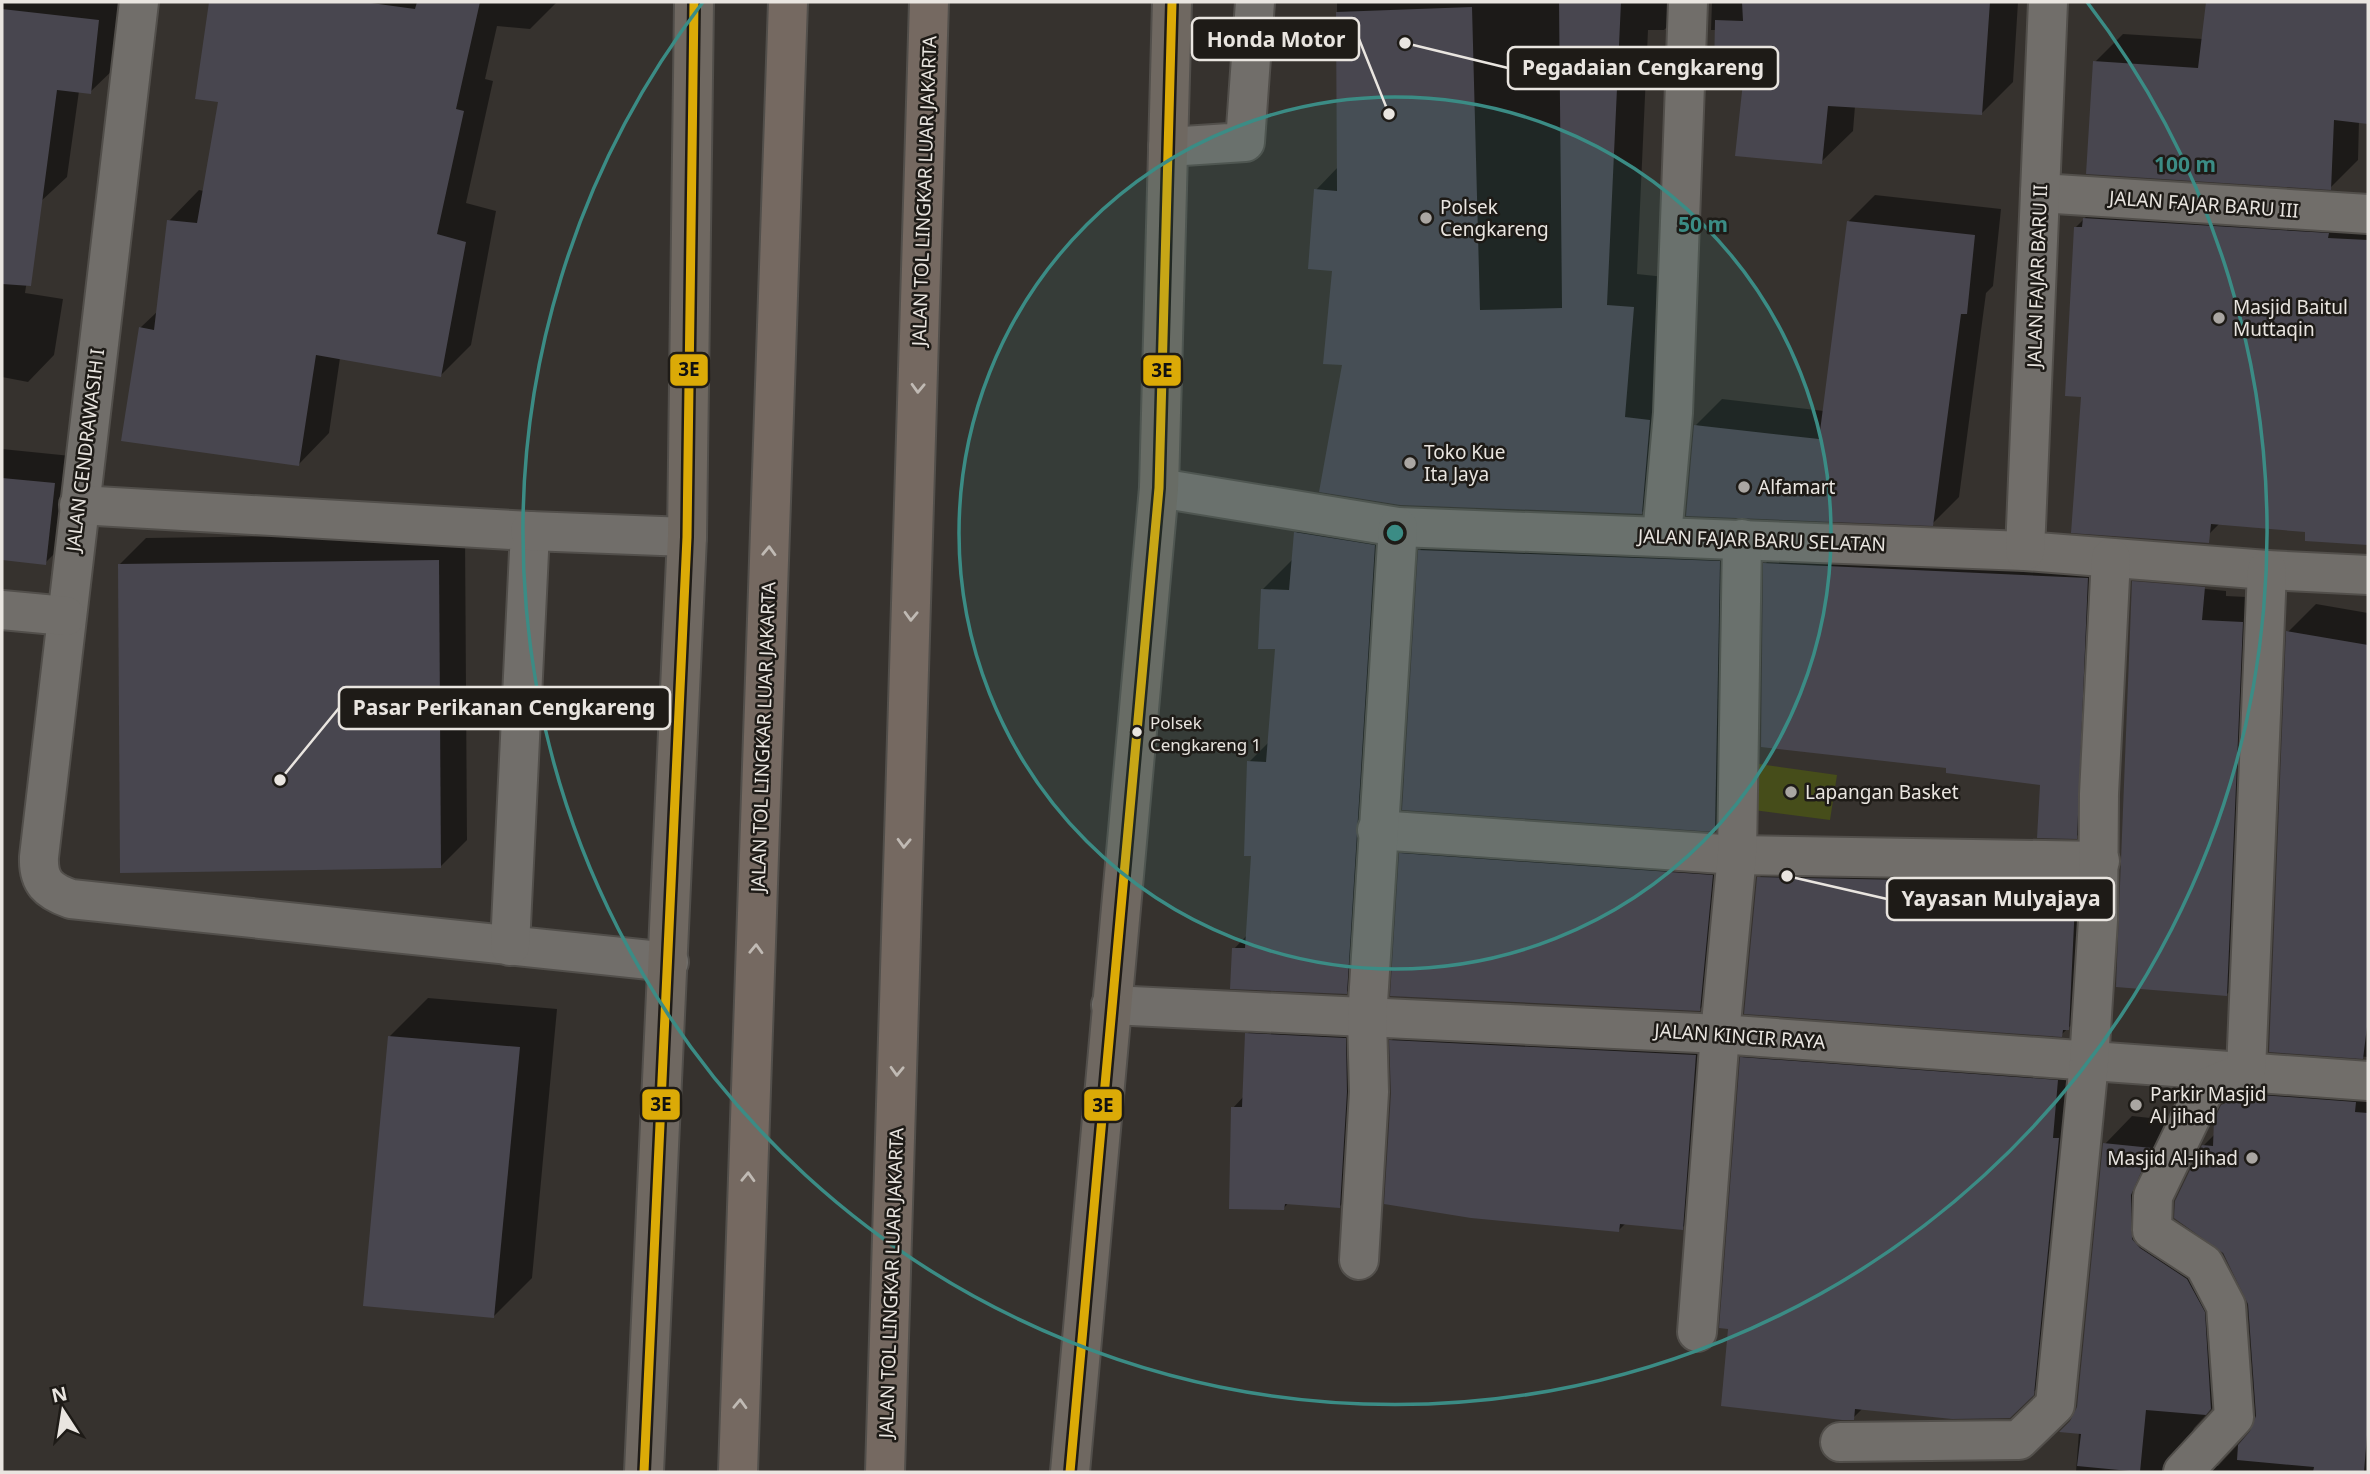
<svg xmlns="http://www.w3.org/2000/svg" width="2370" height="1474" font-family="'Noto Sans',sans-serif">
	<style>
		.pitch { fill: #464d1a }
		.shadow { fill: #0007 }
		.building { fill: #48464f }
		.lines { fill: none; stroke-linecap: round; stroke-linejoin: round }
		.minor-casing { stroke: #524f4b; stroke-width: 42 }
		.major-casing { stroke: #524f4b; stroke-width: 42 }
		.highway-casing { stroke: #524f4b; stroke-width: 42 }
		.minor { stroke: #716e6a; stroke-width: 38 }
		.major { stroke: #6f6861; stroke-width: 38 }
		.highway { stroke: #756961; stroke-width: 38 }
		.bus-1-casing { stroke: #1e1b17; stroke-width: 14 }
		.bus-1 { stroke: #dbaa07; stroke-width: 9 }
		.oneway { stroke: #c0bab4 }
		.ring { fill: none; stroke: #3b8c85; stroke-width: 3.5 }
		.poi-dot { fill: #aaa6a2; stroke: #1e1b17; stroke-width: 2.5 }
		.bus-dot { fill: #e9e5e0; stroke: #1e1b17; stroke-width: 2.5 }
		.labels { text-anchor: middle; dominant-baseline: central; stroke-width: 5; stroke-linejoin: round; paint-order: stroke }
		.bus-label { font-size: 17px; fill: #e9e5e0; stroke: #1e1b17; text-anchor: start }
		.street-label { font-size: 19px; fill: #e9e5e0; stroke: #1e1b17 }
		.poi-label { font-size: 19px; fill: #e9e5e0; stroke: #1e1b17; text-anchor: start }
		.centre { fill: #3b8c85; stroke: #1e1b17; stroke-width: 3.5 }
		.ring-label { font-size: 21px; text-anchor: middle; font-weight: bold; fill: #3b8c85; stroke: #1e1b17; stroke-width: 5; stroke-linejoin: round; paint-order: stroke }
		.leader { fill: none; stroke: #e9e5e0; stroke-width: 2.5 }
		.callout-dot { fill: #e9e5e0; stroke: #1e1b17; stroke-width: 2.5 }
		.callout { fill: #1e1b17; stroke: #e9e5e0; stroke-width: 2.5 }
		.callout-label { font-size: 21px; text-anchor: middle; font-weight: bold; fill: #e9e5e0 }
		.line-badge { stroke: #1e1b17; stroke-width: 2.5 }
		.pale-badge-label { font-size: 19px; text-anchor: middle; font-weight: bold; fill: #111 }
	</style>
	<rect width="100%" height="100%" fill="#36322e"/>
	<!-- pitch -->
	<path class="pitch" d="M1752,763L1837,775L1830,820L1746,809Z"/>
	<!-- shadow -->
	<g class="shadow">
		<path d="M2,2H124L117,66L90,92L79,91L67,177L39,203L25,293L63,299L54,355L28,382L2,377Z"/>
		<path d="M211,2H557L530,29L497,26L485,79L493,81L466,203L496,211L471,345L441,375L340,358L329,433L299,464L140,328L158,311L169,221L199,190L204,191L220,100L197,97Z"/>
		<path d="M1337,2H1693L1664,30H1648L1637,274L1665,277L1673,481L1641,513L1344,364L1334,270L1316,190L1338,167Z"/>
		<path d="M1712,2H2018L2013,82L1982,113L1855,106L1853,131L1821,162L1746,72L1717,30H1711Z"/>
		<path d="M2208,2H2368V122L2359,121L2358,160L2330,188L2095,62L2123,34L2203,39Z"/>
		<path d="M2112,191L2368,212V543L2307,540V530L2220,523L2209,534L2083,395L2076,227Z"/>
		<path d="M1875,195L2001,209L1993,286L1986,293L1959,497L1932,524L1696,425L1722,399L1824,411L1849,221Z"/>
		<path d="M2,449L81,457L72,536L45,563L2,559Z"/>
		<path d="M1326,502L1405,515L1377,962L1346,993L1234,949L1248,934L1253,854L1249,762L1270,741L1277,648L1263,589L1293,559L1296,533Z"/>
		<path d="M1445,526L1744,537L1739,805L1715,830L1420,550Z"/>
		<path d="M465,534L467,840L440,867L120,564L146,538Z"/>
		<path d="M1790,539L2076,551L2074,575L2111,579L2101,812L2076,837L2041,784L1948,767L1765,564Z"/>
		<path d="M2157,584L2226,591V596L2267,598L2251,970L2227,994Z"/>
		<path d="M2316,604L2368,613V1057L2271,1050L2288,632Z"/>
		<path d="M1421,834L1732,856L1719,989L1700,1009L1401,854Z"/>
		<path d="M1789,847L2106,853L2099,998L2061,1035L1759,878Z"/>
		<path d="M428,998L557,1009L532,1278L494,1316L390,1036Z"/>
		<path d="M1274,1007L1372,1012L1366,1179L1340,1206L1289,1202L1284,1208L1233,1108L1244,1096L1247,1034Z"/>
		<path d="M1409,1023L1714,1037L1700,1210L1682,1228L1626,1223L1618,1231L1393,1093L1391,1041Z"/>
		<path d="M1764,1036L2079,1059L2055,1371L2009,1416L1863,1408L1853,1418L1730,1327L1742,1058Z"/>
		<path d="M2368,1074V1472H2076L2079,1432L2072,1421L2078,1408L2105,1144L2132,1116L2178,1121L2168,1221L2238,1380L2194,1428L2189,1439L2207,1466H2218L2256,1425L2247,1296L2218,1245L2203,1146L2215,1134L2223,1106L2251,1078Z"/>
	</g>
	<!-- building -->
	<g class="building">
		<path d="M209,2H364L415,9L417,2H480L456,109L464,111L437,234L466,242L441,377L316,355L299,466L121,441L139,327L154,330L167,220L197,223L218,102L195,99Z"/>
		<path d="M1559,2H1621L1607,305L1634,307L1625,417L1650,420L1642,514L1400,505L1319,492L1342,365L1323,364L1332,271L1308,269L1314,189L1337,191L1336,12L1472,7L1480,310L1562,308Z"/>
		<path d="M1742,2H1990L1982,115L1828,106L1822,164L1735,156L1744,73L1714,72L1715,20L1743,21Z"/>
		<path d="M2206,2H2368V124L2334,120L2331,190L2086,174L2093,61L2198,68Z"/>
		<path d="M2,9L99,20L91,94L57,90L31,286L2,284Z"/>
		<path d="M2083,218L2329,233L2328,238L2368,240V545L2305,541V532L2211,524L2209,543L2071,533L2081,397L2065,396L2074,227H2082Z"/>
		<path d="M1847,221L1975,235L1967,314H1961L1933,526L1686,516L1694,425L1819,439Z"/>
		<path d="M2,478L55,483L46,565L2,560Z"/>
		<path d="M1294,532L1375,545L1347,994L1230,989L1232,948H1245L1251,856H1244L1247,761L1266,762L1275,649H1258L1261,589L1289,590Z"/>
		<path d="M1418,550L1720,561L1715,832L1402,810Z"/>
		<path d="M439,560L441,868L120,873L118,564Z"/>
		<path d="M1763,563L2088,578L2077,839L2037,838L2040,785L1946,773V768L1761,747Z"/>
		<path d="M2132,581L2205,587L2202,620L2243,622L2227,996L2116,987Z"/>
		<path d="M2286,631L2368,645V1019L2363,1059L2269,1052Z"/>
		<path d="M1399,853L1713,875L1700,1011L1390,996Z"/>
		<path d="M1757,877L1908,880L2027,887V882H2076L2069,1030H2063L2062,1037L1744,1014Z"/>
		<path d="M1245,1033L1346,1038L1347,1092L1340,1208L1285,1204L1284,1210L1229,1209L1231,1107H1242Z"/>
		<path d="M388,1036L520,1047L494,1318L363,1306Z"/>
		<path d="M1389,1040L1696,1055L1683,1230L1620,1224L1619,1232L1471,1218L1384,1204L1391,1093Z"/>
		<path d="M1740,1057L2058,1080L2053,1138H2059L2034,1395L2010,1418L1952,1419L1855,1409L1854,1420H1842L1721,1406L1728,1329L1719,1328Z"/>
		<path d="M2247,1094L2356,1102L2355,1112L2368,1113V1423L2364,1472H2313L2314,1467L2237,1460L2238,1445L2250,1431L2256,1416L2248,1304L2223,1253L2174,1218L2175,1201L2202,1145L2213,1146L2214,1120L2221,1105Z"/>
		<path d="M2103,1143L2152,1148L2131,1195L2132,1239L2140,1248L2187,1279L2205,1312L2211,1409L2206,1415L2146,1410L2140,1472L2077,1466L2081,1434L2059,1432L2070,1421L2077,1407Z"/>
	</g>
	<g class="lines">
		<!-- minor casing -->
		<g class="minor-casing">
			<g id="minor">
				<path d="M139,2L39,857C38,882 48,891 71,899L669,962"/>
				<path d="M1168,147L1245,142L1255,2"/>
				<path d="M2040,193L2368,214"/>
				<path d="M1159,488L1398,527L2025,551L2267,570L2368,575"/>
				<path d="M79,505L530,531L510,946"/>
				<path d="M530,531L687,537"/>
				<path d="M1662,536L1673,413L1688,2"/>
				<path d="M2025,551L2048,2"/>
				<path d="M2,610L66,616"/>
				<path d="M1377,830L1737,855L2100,861"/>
				<path d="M1111,1005L1720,1034L2368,1081"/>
				<path d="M1359,1260L1369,1092L1367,1019L1398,527"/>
				<path d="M1697,1332L1720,1034L1737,855L1742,539"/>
				<path d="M1840,1442L2019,1440L2055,1405L2089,1062L2098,920L2099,794L2111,558"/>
				<path d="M2183,1472L2234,1417L2226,1306L2204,1264L2152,1230L2153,1196L2205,1088L2246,1071L2267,570"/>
			</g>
		</g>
		<!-- major casing -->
		<g class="major-casing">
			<g id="major">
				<path d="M644,1472L687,537L694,2"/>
				<path d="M1070,1472L1159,488L1172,2"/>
			</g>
		</g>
		<!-- highway casing -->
		<g class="highway-casing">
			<g id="highway">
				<path d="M738,1472L788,2"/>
				<path d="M885,1472L929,2"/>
			</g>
		</g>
		<!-- minor -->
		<use href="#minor" class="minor"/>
		<!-- major -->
		<use href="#major" class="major"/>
		<!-- highway -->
		<use href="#highway" class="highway"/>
		<!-- bus-1 casing -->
		<g class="bus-1-casing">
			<g id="bus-1">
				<path d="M644,1472L687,537L694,2"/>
				<path d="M1070,1472L1159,488L1172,2"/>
			</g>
		</g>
		<!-- bus-1 -->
		<use href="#bus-1" class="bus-1"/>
	</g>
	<!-- one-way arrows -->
	<defs><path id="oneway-chevron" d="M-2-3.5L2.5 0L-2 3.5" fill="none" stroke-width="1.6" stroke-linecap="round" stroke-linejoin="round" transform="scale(1.75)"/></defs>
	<g class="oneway">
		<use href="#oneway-chevron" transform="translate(918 388) rotate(92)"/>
		<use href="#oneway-chevron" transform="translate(769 551) rotate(-88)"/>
		<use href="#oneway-chevron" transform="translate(911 616) rotate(92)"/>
		<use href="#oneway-chevron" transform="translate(904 843) rotate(92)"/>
		<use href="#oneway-chevron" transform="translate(756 949) rotate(-88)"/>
		<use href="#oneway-chevron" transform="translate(897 1071) rotate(92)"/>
		<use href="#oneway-chevron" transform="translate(748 1177) rotate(-88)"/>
		<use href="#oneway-chevron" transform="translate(740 1404) rotate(-88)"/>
	</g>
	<!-- distance rings -->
	<circle cx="1395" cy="533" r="436" fill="#3b8c85" fill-opacity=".12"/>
	<g class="ring">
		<circle cx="1395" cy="533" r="436"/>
		<path d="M2087 2A872 872 0 1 1 703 2"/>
	</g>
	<!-- markers -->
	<g class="poi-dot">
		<circle cx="1426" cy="218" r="7"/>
		<circle cx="2219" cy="318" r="7"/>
		<circle cx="1410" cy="463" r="7"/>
		<circle cx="1744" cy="487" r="7"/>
		<circle cx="1791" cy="792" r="7"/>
		<circle cx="2136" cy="1105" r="7"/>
		<circle cx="2252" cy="1158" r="7"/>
	</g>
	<circle class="bus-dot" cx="1137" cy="732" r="6"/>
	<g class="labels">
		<!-- bus labels -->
		<g class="bus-label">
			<text x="1150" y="722">Polsek<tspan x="1150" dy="22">Cengkareng 1</tspan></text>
		</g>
		<!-- street labels -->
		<g class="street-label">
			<text transform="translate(924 191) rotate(-88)">JALAN TOL LINGKAR LUAR JAKARTA</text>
			<text transform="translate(2204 204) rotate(4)">JALAN FAJAR BARU III</text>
			<text transform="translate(2037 276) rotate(-88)">JALAN FAJAR BARU II</text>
			<text transform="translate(85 450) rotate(-83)">JALAN CENDRAWASIH I</text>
			<text transform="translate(1762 540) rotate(2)">JALAN FAJAR BARU SELATAN</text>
			<text transform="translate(763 737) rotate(-88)">JALAN TOL LINGKAR LUAR JAKARTA</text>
			<text transform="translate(1740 1036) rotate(4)">JALAN KINCIR RAYA</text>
			<text transform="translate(891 1283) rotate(-88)">JALAN TOL LINGKAR LUAR JAKARTA</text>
		</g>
		<!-- poi labels -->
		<g class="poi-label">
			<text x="1440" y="207">Polsek<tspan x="1440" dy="22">Cengkareng</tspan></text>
			<text x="2233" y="307">Masjid Baitul<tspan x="2233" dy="22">Muttaqin</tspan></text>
			<text x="1424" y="452">Toko Kue<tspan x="1424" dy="22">Ita Jaya</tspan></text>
			<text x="1758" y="487">Alfamart</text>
			<text x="1805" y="792">Lapangan Basket</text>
			<text x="2150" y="1094">Parkir Masjid<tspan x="2150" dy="22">Al jihad</tspan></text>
			<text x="2238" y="1158" text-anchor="end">Masjid Al-Jihad</text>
		</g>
	</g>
	<circle cx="1395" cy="533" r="10" class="centre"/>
	<g class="ring-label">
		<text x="2185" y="172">100 m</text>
		<text x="1703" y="232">50 m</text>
	</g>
	<!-- callouts -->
	<path class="leader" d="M1389 114L1359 39M1405 43L1508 68M280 780L339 708M1787 876L1887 899"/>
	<g class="callout-dot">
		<circle cx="1389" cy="114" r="7"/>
		<circle cx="1405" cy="43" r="7"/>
		<circle cx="280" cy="780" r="7"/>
		<circle cx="1787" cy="876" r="7"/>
	</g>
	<g class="callout">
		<rect x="1192" y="18" width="167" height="42" rx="7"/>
		<rect x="1508" y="47" width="270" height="42" rx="7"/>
		<rect x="339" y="687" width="331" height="42" rx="7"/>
		<rect x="1887" y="878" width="227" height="42" rx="7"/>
	</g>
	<g class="callout-label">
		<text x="1276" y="47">Honda Motor</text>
		<text x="1643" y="75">Pegadaian Cengkareng</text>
		<text x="504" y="715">Pasar Perikanan Cengkareng</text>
		<text x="2001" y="906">Yayasan Mulyajaya</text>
	</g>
	<g class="line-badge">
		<rect x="669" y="353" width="40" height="34" rx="7" fill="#dbaa07"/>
		<rect x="1142" y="354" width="40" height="33" rx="7" fill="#dbaa07"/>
		<rect x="641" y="1088" width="40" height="33" rx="7" fill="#dbaa07"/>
		<rect x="1083" y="1088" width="40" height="34" rx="7" fill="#dbaa07"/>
	</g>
	<g class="pale-badge-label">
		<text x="689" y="376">3E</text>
		<text x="1162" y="377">3E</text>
		<text x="661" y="1111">3E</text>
		<text x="1103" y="1112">3E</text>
	</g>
	<!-- border -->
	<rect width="2370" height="1474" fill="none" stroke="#e9e5e0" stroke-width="7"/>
	<!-- north arrow -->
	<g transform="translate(63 1411) rotate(348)" stroke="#1e1b17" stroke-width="5" paint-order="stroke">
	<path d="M0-5L12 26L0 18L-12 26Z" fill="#e9e5e0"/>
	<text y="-10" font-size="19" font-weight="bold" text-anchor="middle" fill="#e9e5e0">N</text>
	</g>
</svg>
